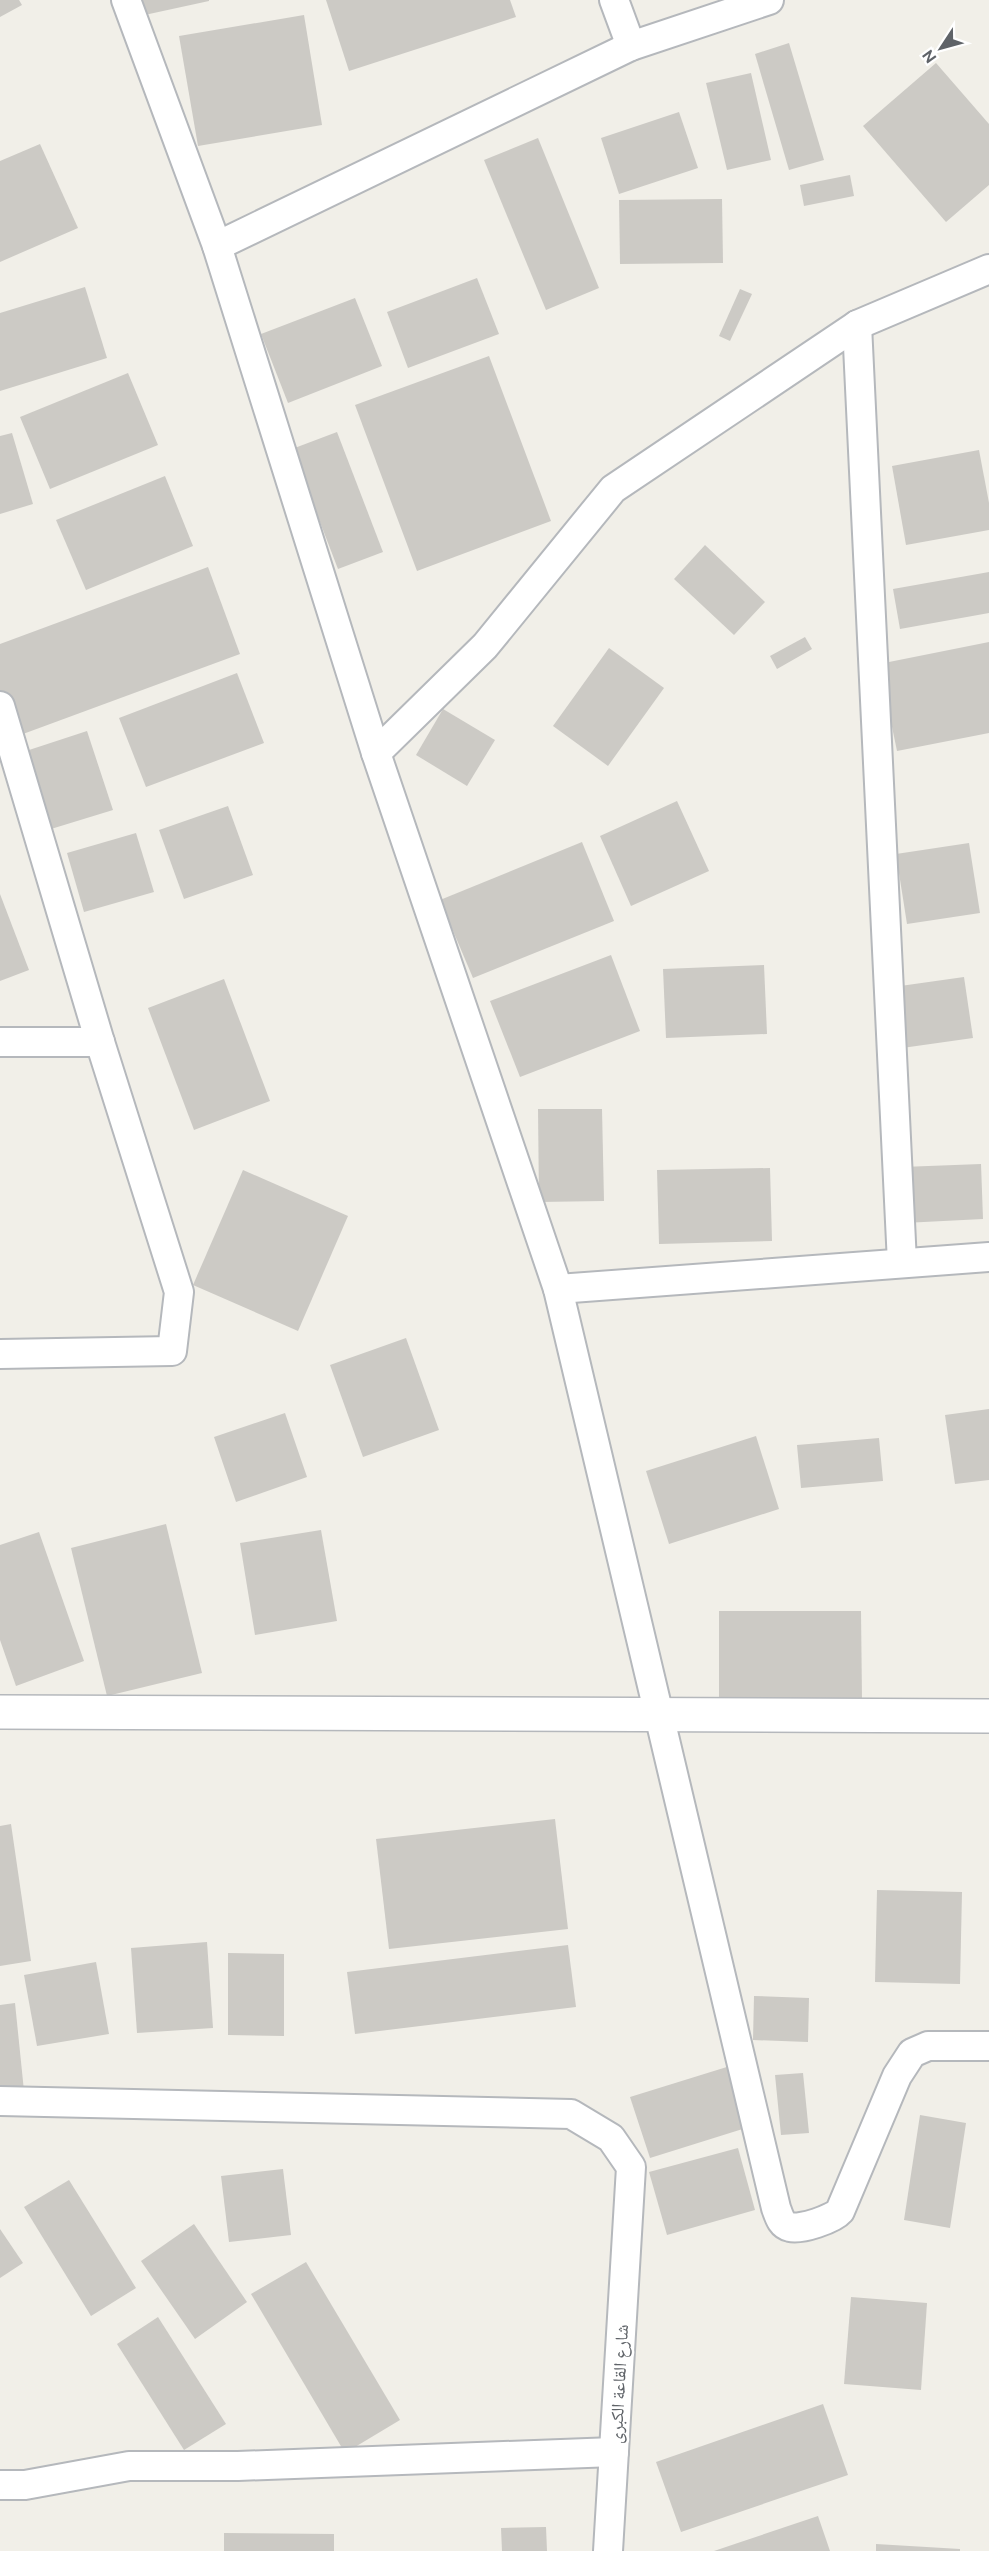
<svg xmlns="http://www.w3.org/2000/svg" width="989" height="2551" font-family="Ubuntu,'Noto Naskh Arabic',sans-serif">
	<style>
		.building { fill: #cccac5 }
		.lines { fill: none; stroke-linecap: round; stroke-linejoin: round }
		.minor-casing { stroke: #b5b8bc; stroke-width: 32 }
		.tertiary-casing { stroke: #b5b8bc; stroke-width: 36 }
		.minor { stroke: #fff; stroke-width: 28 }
		.tertiary { stroke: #fff; stroke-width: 33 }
		.labels { text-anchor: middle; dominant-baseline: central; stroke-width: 5; stroke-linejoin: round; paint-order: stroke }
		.street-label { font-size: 18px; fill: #5f6368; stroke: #fff }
	</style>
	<rect width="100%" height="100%" fill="#f1efe8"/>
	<!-- building -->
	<g class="building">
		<path d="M0,0H19L22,5L0,17Z"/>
		<path d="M136,0H209V1L140,16Z"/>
		<path d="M326,0H510L516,17L349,71Z"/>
		<path d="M304,15L322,125L198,146L179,36Z"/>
		<path d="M789,43L824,160L789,170L755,54Z"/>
		<path d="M936,63L989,124V185L946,222L863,126Z"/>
		<path d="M751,73L771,160L727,170L706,83Z"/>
		<path d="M679,112L698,168L619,194L601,138Z"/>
		<path d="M538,138L599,288L546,310L484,160Z"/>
		<path d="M40,144L78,228L0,262V161Z"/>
		<path d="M850,175L854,196L804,206L800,185Z"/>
		<path d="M722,199L723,263L620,264L619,200Z"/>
		<path d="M477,278L499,334L408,368L387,312Z"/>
		<path d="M85,287L107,358L0,391V313Z"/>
		<path d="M740,289L752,294L730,341L719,336Z"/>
		<path d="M355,298L382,366L288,403L261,334Z"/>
		<path d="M489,356L551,521L417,571L355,405Z"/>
		<path d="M128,373L158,445L50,489L20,417Z"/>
		<path d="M337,432L383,552L338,569L292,449Z"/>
		<path d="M12,433L33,504L0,514V436Z"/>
		<path d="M979,450L989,503V530L906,545L892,466Z"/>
		<path d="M165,476L193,546L86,590L56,520Z"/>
		<path d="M705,545L765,602L734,635L674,579Z"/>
		<path d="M208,567L240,654L4,741L0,731V644Z"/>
		<path d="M989,572V613L900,629L893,589Z"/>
		<path d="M805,637L812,649L777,669L770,656Z"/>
		<path d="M989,642V733L897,751L879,664Z"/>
		<path d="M609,648L664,688L608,766L553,726Z"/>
		<path d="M237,673L264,743L146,787L119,718Z"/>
		<path d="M443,709L495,740L467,786L416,755Z"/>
		<path d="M87,731L113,810L51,829L26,751Z"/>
		<path d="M677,801L709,871L631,906L600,836Z"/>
		<path d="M228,806L253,875L184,899L159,830Z"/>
		<path d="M136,833L154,892L84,912L67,853Z"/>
		<path d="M582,842L614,921L473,978L440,900Z"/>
		<path d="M969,843L980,913L907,924L896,854Z"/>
		<path d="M0,894L29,970L0,981Z"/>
		<path d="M611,955L640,1031L520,1077L490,1001Z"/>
		<path d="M764,965L767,1034L666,1038L663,969Z"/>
		<path d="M964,977L973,1038L888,1050L879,989Z"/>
		<path d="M224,979L270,1101L194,1130L148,1008Z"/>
		<path d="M538,1109H602L604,1201L539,1202Z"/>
		<path d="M981,1164L983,1219L904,1223L902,1167Z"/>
		<path d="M770,1168L772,1241L659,1244L657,1170Z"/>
		<path d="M243,1170L348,1216L298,1331L193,1285Z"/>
		<path d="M406,1338L439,1430L363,1457L330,1365Z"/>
		<path d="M989,1409V1480L955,1484L945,1415Z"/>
		<path d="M285,1413L307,1477L236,1502L214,1437Z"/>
		<path d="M756,1436L779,1509L669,1544L646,1471Z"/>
		<path d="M879,1438L883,1481L801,1488L797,1445Z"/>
		<path d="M166,1524L202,1673L107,1696L71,1548Z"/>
		<path d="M321,1530L337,1621L255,1635L240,1543Z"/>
		<path d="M39,1532L84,1661L16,1686L0,1640V1545Z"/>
		<path d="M719,1611H861L862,1699H719Z"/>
		<path d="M555,1819L568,1929L389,1949L376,1839Z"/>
		<path d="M11,1824L31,1961L0,1966V1826Z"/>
		<path d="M877,1890L962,1892L960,1984L875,1982Z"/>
		<path d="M207,1942L213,2028L137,2033L131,1948Z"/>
		<path d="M568,1945L576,2007L355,2034L347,1972Z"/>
		<path d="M228,1953L284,1954V2036L228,2035Z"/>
		<path d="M96,1962L109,2034L37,2046L24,1975Z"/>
		<path d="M754,1996L809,1998L808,2042L753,2040Z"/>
		<path d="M15,2003L24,2091L0,2093V2005Z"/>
		<path d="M730,2066L749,2127L650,2158L630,2097Z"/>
		<path d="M803,2073L809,2133L781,2135L775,2075Z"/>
		<path d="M920,2115L966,2123L950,2228L904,2220Z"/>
		<path d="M738,2148L755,2210L667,2235L649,2172Z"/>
		<path d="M283,2169L291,2235L229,2242L221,2176Z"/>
		<path d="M69,2180L136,2288L91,2316L24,2207Z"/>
		<path d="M194,2224L247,2302L195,2339L141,2261Z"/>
		<path d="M0,2229L23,2263L0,2278Z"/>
		<path d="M306,2262L400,2420L345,2453L251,2294Z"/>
		<path d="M851,2297L927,2303L921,2390L844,2384Z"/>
		<path d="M158,2317L226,2424L184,2450L117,2344Z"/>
		<path d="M823,2404L848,2475L681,2532L656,2462Z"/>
		<path d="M818,2516L830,2551H714Z"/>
		<path d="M546,2527L547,2551H502L501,2528Z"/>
		<path d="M224,2533L334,2534V2551H224Z"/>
		<path d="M876,2544L960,2549V2551H876Z"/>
	</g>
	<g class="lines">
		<!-- minor casing -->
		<g class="minor-casing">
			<g id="minor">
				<path d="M126,0L217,246L376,753L558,1289L776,2208C779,2216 781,2225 790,2227C801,2230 833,2219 840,2211L897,2076L912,2053L928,2046H989"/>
				<path d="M614,0L631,46"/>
				<path d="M217,246L631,46L769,0"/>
				<path d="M857,325L902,1263"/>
				<path d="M0,706L100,1042L179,1292L172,1351L0,1354"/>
				<path d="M376,753L485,646L613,489L857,325L989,269"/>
				<path d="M0,1042H100"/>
				<path d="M558,1289L989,1257"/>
				<path d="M0,2101L571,2114L611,2138L631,2167L608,2551"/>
				<path d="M0,2485H25L129,2466H238L614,2452"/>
			</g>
		</g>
		<!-- tertiary casing -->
		<g class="tertiary-casing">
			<path id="tertiary" d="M0,1712L989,1716"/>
		</g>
		<!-- minor -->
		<use href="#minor" class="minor"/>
		<!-- tertiary -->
		<use href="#tertiary" class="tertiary"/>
	</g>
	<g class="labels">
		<!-- street labels -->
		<g class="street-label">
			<text transform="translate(618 2384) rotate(-87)">شارع القاعة الكبرى</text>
		</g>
	</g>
	<!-- north arrow -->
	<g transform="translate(941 48) rotate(234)" stroke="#ffffff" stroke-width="4.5" paint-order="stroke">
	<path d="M0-4.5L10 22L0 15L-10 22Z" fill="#5f6368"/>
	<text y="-9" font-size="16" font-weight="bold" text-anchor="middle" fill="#5f6368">N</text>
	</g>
</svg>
